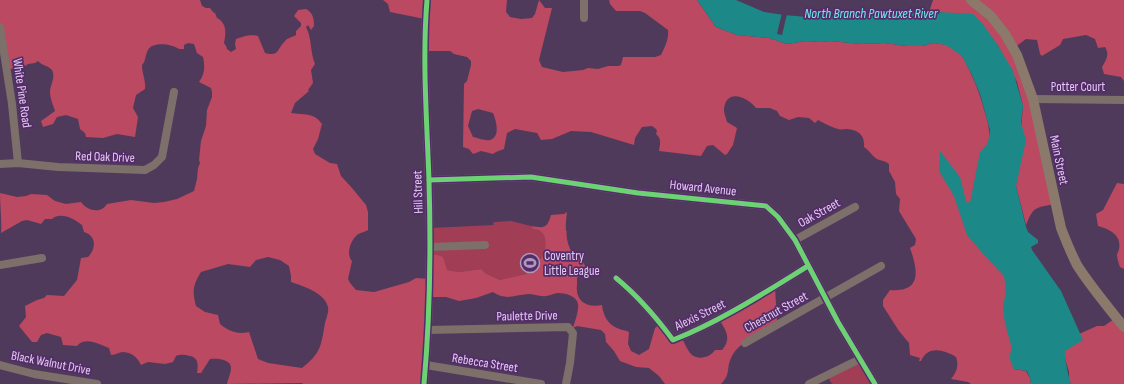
<svg xmlns="http://www.w3.org/2000/svg" width="1124" height="384" font-family="'Sofia Sans Condensed',sans-serif">
	<style>
		.green { fill: #a13e55 }
		.forest { fill: #ba4961; fill-rule: evenodd }
		.water { fill: #1d8888 }
		.pier { fill: #503a5b }
		.lines { fill: none; stroke-linecap: round; stroke-linejoin: round }
		.minor { stroke: #7d6f6a; stroke-width: 8 }
		.major { stroke: #8b796b; stroke-width: 10 }
		.cycleway-casing { stroke: #542c69; stroke-width: 8 }
		.cycleway { stroke: #6cd273; stroke-width: 5 }
		.labels { text-anchor: middle; dominant-baseline: central; stroke-width: 3.5; stroke-linejoin: round; paint-order: stroke }
		.street-label { font-size: 13px; fill: #e1cbef; stroke: #542c69 }
		.poi-label { font-size: 13px; fill: #e1cbef; stroke: #542c69; text-anchor: start }
		.water-label { font-size: 14px; font-style: italic; fill: #6bede9; stroke: #542c69 }
	</style>
	<rect width="100%" height="100%" fill="#503a5b"/>
	<!-- green -->
	<g class="green">
		<path d="M511,221L531,226L533,229L548,226L567,231L563,276L500,280L485,273L482,269L459,272L447,270L431,255V228L494,225L493,223L495,222Z"/>
		<path d="M860,359L875,384H832L827,375Z"/>
	</g>
	<!-- forest -->
	<g class="forest">
		<path d="M0,0H200L202,6L206,8H210L213,12L215,13L217,18C227,23 226,33 224,43L226,46L227,49L231,52L236,49L235,44L236,39C245,36 249,34 258,36L265,53C279,57 277,49 285,41C287,38 293,37 296,35V31L301,26V23L294,16L298,10L306,9C313,13 314,18 314,26L311,30L308,25L306,27C312,38 310,52 315,64L311,70L313,83L308,90L309,91L295,103L291,113C303,115 314,112 322,124L318,139L313,149L315,154L330,163L337,164L341,176L352,188L366,205L368,212V230C365,232 359,233 357,235C350,241 346,255 352,261L348,279L350,283L356,290L374,292L409,282L416,278L429,279L431,255H437L443,257L447,270L459,272L482,269L485,273L500,280L527,274C530,268 536,265 540,260C548,249 549,229 533,229L531,226C544,228 547,229 551,215L564,214L567,212C565,225 565,239 571,251C575,258 582,257 586,268C583,271 579,275 577,278C577,279 577,284 577,285C575,301 587,308 602,305C603,314 607,324 617,328C621,330 625,330 629,332L628,344L631,351L639,355L649,349L655,328L660,324L672,344L683,340C685,344 688,351 691,354C698,361 711,357 715,350H722C732,338 726,331 719,319L775,287L777,321C764,330 736,344 731,358C726,369 731,374 721,384H665L659,376L649,368L636,367L620,361L614,351L606,342L605,334L601,330L577,326L573,328C575,321 579,311 578,304C577,296 565,293 558,293C554,293 550,296 546,296C540,297 534,294 528,294C514,295 506,301 493,292L476,298L459,301L446,297H429L424,384H303L302,383L227,384C228,379 231,373 231,368C231,359 217,358 210,359L201,373H197C198,365 199,358 190,356C184,355 182,354 176,356L173,362L165,364L148,362L141,365C137,357 133,353 123,352C119,352 116,355 111,355L109,348C99,344 85,336 77,346L63,345L61,337L47,333L41,335L37,342H32L19,326L26,317L25,306L37,300L44,298L47,295L64,296L77,280L81,258L88,257C96,249 97,236 84,232L82,225C75,219 60,211 52,219H45L41,224L27,220L22,221L1,233C2,220 0,207 0,193L17,197L26,196L31,194L47,195L55,201L66,204L81,202C87,211 101,214 107,204L131,200L154,203L164,202L177,199L194,191L197,179L198,168L200,163L199,160L201,141L206,126L207,110L212,97V92L211,88L199,82C205,74 205,66 203,57L197,53L194,44L188,43L184,45V49H179C172,44 153,41 148,50C145,55 146,61 142,65C142,74 146,80 145,89L136,95L133,108L138,117L135,137L117,134L103,138L86,137L85,133L80,129L78,119L66,115L57,117L53,124L43,127L41,121L55,111C53,105 50,98 50,92C50,85 56,77 52,70C48,65 42,66 38,61L35,63L28,64L22,68L9,69L0,51ZM268,257L280,260L289,266L291,276V282C303,286 325,293 328,307C329,312 326,319 325,323C321,346 321,353 302,368L268,363L258,359L249,332C237,335 229,331 220,324L218,315L205,312L196,306C192,291 193,285 201,272L228,264L250,267L256,260Z"/>
		<path d="M383,0H507L506,12L510,17L521,19L532,18L535,14L539,0L545,8H552L539,60L542,67L563,72L583,70L588,68L598,69L608,66H618L621,65L623,57H655L661,55C665,47 669,39 668,30L645,13L640,11H616L610,4L609,0H697L716,27L737,35L769,38L787,44L806,41L821,42L830,41L861,44L884,43L907,46H922L933,43L957,46C970,70 978,86 985,113C988,122 990,130 989,140L967,214L998,259L1005,278L1010,312L1014,369L1026,371L1030,378L1031,384H971L968,382L951,379C957,372 959,366 956,357C944,350 928,345 921,361H919L920,358L910,355L909,343L899,331L883,306V300L890,290C922,293 918,270 910,248L915,245L916,239L899,211L900,199L896,194L895,182L889,171V164C884,160 881,161 877,159C872,156 869,150 864,147C865,136 859,130 847,129C844,129 841,130 838,129C831,127 824,123 818,120L815,123L809,118L798,117L789,120L780,116L777,111L770,108H756C747,96 725,88 724,110C724,114 726,118 727,122L737,128L733,145L727,154L725,155L713,145L707,146L701,156L659,151C660,144 662,139 656,134L657,131L656,129L652,126L642,127L635,138L634,145L591,132L571,131L552,139L541,140L537,133L515,129L507,133L504,149L496,152L493,154L481,151L473,154L469,149L463,147L464,84L467,81L471,65V61L467,57L454,54L450,51H426L425,19L390,12L388,4ZM478,109L493,113C496,120 501,137 490,140C485,141 478,138 473,137L468,126L472,111Z"/>
		<path d="M933,0H1124V81L1121,77L1104,74L1102,67C1106,60 1110,55 1105,47L1098,48L1095,39L1086,35L1063,39L1060,45L1042,56L1040,54L1037,40L1026,39L1014,48L1018,56L1055,204C1035,208 1034,206 1026,225L1016,186L1023,106L1017,82L997,44L946,13L929,12Z"/>
		<path d="M1117,183L1124,184V269L1120,267C1119,264 1117,259 1117,255C1117,253 1119,251 1119,249C1122,235 1109,229 1098,226L1096,214L1103,210Z"/>
		<path d="M1117,317L1124,326V384H1071L1069,379V372L1064,355L1065,349L1079,334L1097,326H1104Z"/>
	</g>
	<!-- water -->
	<path class="water" d="M697,0H736L764,12L784,15L807,17L831,16L848,17H864L885,11L904,10L973,14L982,23L997,44L1013,71L1023,106L1021,123L1026,140L1016,186L1026,227L1028,232L1038,240V243L1031,247L1032,250L1061,291L1083,340L1065,351C1064,356 1069,379 1071,384H1031L1030,378L1027,371L1014,369C1010,361 1008,357 1012,349L1005,323L1003,309L1006,289L1004,276L985,256L967,235L954,196L939,171L940,151L960,177L966,201L970,203L980,152L988,143L990,130L980,94L972,75L962,56L946,45L933,43L922,46H907L884,43L861,44L830,41L821,42L806,41L787,44L769,38L737,35L716,27Z"/>
	<!-- pier -->
	<path class="pier" d="M782,13L787,14L782,35L777,34Z"/>
	<g class="lines">
		<!-- minor -->
		<g class="minor">
			<path d="M584,0V18"/>
			<path d="M0,27L12,104L18,163"/>
			<path d="M1033,99L1124,100"/>
			<path d="M0,164L18,163L58,167L145,170L154,165L162,157L174,92"/>
			<path d="M429,180L531,177L638,193L766,206L778,217L795,240L838,322L875,384"/>
			<path d="M795,240L855,207"/>
			<path d="M431,247L485,245"/>
			<path d="M0,265L42,258"/>
			<path d="M616,278C638,296 656,317 673,340C721,321 764,293 808,266"/>
			<path d="M427,330L568,327L573,333L570,363L566,384"/>
			<path d="M745,343L881,266"/>
			<path d="M0,365L34,374L97,384"/>
			<path d="M426,365L541,384"/>
			<path d="M424,384C430,317 431,249 429,181C427,121 422,61 427,0"/>
			<path d="M809,384L860,359"/>
		</g>
		<!-- major -->
		<path class="major" d="M971,0L991,16L1005,34L1017,55L1033,99L1061,228C1066,241 1071,253 1077,265C1091,287 1108,307 1124,327"/>
		<!-- cycleway casing -->
		<g class="cycleway-casing">
			<g id="cycleway">
				<path d="M429,180L531,177L638,193L766,206L778,217L795,240L838,322L875,384"/>
				<path d="M616,278C638,296 656,317 673,340C721,321 764,293 808,266"/>
				<path d="M424,384C430,317 431,249 429,181C427,121 422,61 427,0"/>
			</g>
		</g>
		<!-- cycleway -->
		<use href="#cycleway" class="cycleway"/>
	</g>
	<!-- icons -->
	<defs>
		<g id="stadium-ring" transform="scale(1)"><circle r="9.5" fill="#542c69" stroke="#ae98bb" stroke-width="1.5"/><path d="M0-5a6.5 5 0 1 0 0 10a6.5 5 0 1 0 0-10ZM-3.5-1.8h7v3.6h-7Z" fill="#ae98bb"/></g>
	</defs>
	<g fill-rule="evenodd">
		<use href="#stadium-ring" x="530" y="263"/>
	</g>
	<g class="labels">
		<!-- street labels -->
		<g class="street-label">
			<text x="1078" y="87">Potter Court</text>
			<text transform="translate(22 93) rotate(82)">White Pine Road</text>
			<text transform="translate(105 157) rotate(2)">Red Oak Drive</text>
			<text transform="translate(1059 160) rotate(78)">Main Street</text>
			<text transform="translate(703 188) rotate(6)">Howard Avenue</text>
			<text transform="translate(418 192) rotate(-92)">Hill Street</text>
			<text transform="translate(819 213) rotate(-29)">Oak Street</text>
			<text transform="translate(776 312) rotate(-29)">Chestnut Street</text>
			<text transform="translate(700 315) rotate(-26)">Alexis Street</text>
			<text transform="translate(527 316) rotate(-1)">Paulette Drive</text>
			<text transform="translate(51 363) rotate(11)">Black Walnut Drive</text>
			<text transform="translate(485 363) rotate(9)">Rebecca Street</text>
		</g>
		<!-- poi labels -->
		<g class="poi-label">
			<text x="544" y="256">Coventry<tspan x="544" dy="15">Little League</tspan></text>
		</g>
		<!-- water labels -->
		<g class="water-label">
			<text x="871" y="13">North Branch Pawtuxet River</text>
		</g>
	</g>
</svg>
